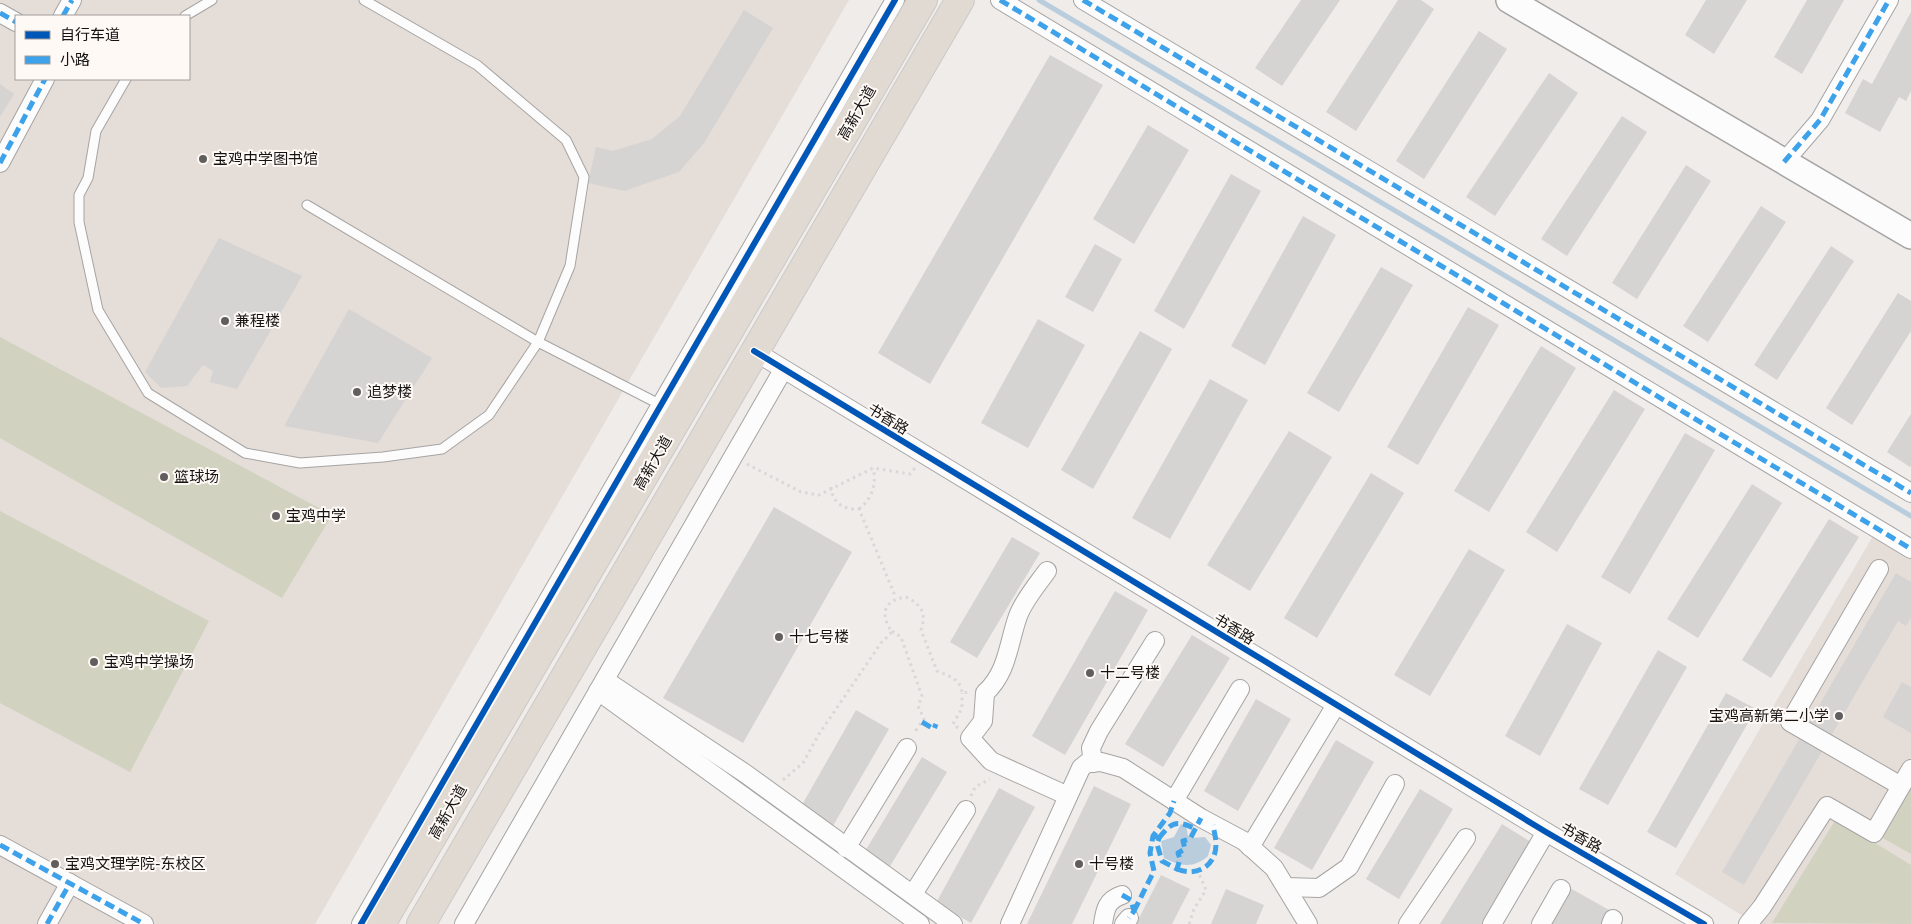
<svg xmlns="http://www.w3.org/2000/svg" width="1911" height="924" font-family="'Fira Sans Condensed','Noto Sans SC',sans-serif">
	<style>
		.built { fill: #e4ddd8; fill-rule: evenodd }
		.green { fill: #d1d2c0 }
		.water { fill: #bacddd }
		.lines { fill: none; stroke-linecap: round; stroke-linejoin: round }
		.stream { stroke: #bacddd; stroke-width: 5 }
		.building { fill: #d6d4d3 }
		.service-casing { stroke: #a6a4a3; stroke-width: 11 }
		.minor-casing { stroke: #a6a4a3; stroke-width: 20 }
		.secondary-casing { stroke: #a6a4a3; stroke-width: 28 }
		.trunk-casing { stroke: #cbc9c8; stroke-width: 30 }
		.path { stroke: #d8d8d7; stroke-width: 3; stroke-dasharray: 2.5 4; stroke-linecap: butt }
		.service { stroke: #fdfcfc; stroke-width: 9 }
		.minor { stroke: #fdfcfc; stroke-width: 18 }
		.secondary { stroke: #fdfcfc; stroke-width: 25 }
		.trunk { stroke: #e1dad2; stroke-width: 28 }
		.quiet { stroke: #3da2ea; stroke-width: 5; stroke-dasharray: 10 5; stroke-linecap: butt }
		.cycleway-casing { stroke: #fff9f6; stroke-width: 9 }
		.cycleway { stroke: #0057b8; stroke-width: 6 }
		.poi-dot { fill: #615f5e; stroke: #fff9f6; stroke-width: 2 }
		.labels { text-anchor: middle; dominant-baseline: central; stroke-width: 4; stroke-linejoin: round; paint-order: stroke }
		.street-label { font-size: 15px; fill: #151312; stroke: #fff9f6 }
		.poi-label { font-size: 15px; fill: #151312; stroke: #fff9f6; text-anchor: start }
	</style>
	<rect width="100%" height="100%" fill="#efecea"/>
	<!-- built -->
	<g class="built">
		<path d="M0,0H849L315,924H0ZM16,16H189V79H16Z"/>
		<path d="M1873,536L1911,558V924H1756L1675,874Z"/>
	</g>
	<!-- green -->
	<g class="green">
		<path d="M0,337L332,515L282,598L0,438Z"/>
		<path d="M0,511L209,621L130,772L0,703Z"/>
		<path d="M1911,783V854L1881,837Z"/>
		<path d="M1836,819L1911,865V924L1772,923Z"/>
	</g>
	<!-- water -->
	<path class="water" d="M1181,824L1186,826L1188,836L1192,838L1205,837L1211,845L1208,856C1194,869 1179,866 1164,858L1161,841L1174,837Z"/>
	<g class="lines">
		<!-- stream -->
		<path class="stream" d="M1039,0L1911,516"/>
	</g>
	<!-- building -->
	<g class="building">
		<path d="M1301,0H1340L1282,86L1255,68Z"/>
		<path d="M1398,0H1421L1434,9L1356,131L1326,112Z"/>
		<path d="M1706,0H1747L1714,54L1685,35Z"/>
		<path d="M1807,0H1844L1802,74L1774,57Z"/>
		<path d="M744,10L773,28L704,143L679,172L624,191L588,183L596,147L613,151L652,139L680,116Z"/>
		<path d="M1911,12V91L1906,101L1899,97L1880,132L1845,113L1863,79L1872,84Z"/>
		<path d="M1479,31L1507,49L1424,179L1396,161Z"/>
		<path d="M1050,55L1103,85L930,384L878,353Z"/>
		<path d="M1549,73L1578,93L1495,216L1466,197Z"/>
		<path d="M0,84L14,94L0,117Z"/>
		<path d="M1622,116L1647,132L1567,256L1541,239Z"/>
		<path d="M1148,125L1189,150L1134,244L1093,219Z"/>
		<path d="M1686,165L1711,181L1637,299L1612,283Z"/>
		<path d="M1231,174L1261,191L1184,329L1154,311Z"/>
		<path d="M1761,206L1786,222L1708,342L1683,326Z"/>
		<path d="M1303,216L1336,235L1265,365L1231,346Z"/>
		<path d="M219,238L302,276L237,389L210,382L213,371L203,365L187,386L161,388L145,372Z"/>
		<path d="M1095,244L1122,259L1093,312L1065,297Z"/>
		<path d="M1831,246L1854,261L1777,380L1754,365Z"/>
		<path d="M1381,267L1413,285L1339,412L1307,393Z"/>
		<path d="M1898,293L1911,301V331L1852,425L1826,408Z"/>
		<path d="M1468,307L1499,325L1418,465L1387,447Z"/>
		<path d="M349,309L432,358L378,443L284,426Z"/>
		<path d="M1038,319L1085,345L1028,448L981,423Z"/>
		<path d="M1140,331L1172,349L1093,489L1061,470Z"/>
		<path d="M1541,346L1576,368L1489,512L1454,491Z"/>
		<path d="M1210,379L1248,400L1170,539L1132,518Z"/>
		<path d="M1614,390L1645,409L1557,552L1526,532Z"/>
		<path d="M1911,414V466L1910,467L1887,452Z"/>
		<path d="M1289,431L1332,457L1250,591L1207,565Z"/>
		<path d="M1685,433L1715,450L1630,594L1601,577Z"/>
		<path d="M1371,473L1404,493L1317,638L1284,618Z"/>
		<path d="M1752,484L1782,503L1698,638L1667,619Z"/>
		<path d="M774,507L852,552L743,743L663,698Z"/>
		<path d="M1829,519L1859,537L1771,678L1742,660Z"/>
		<path d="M1012,537L1040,553L977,658L950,642Z"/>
		<path d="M1469,549L1505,570L1430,696L1394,675Z"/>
		<path d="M1896,573L1911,582V618L1906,626L1898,621L1744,885L1722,872Z"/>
		<path d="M1115,591L1148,610L1065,755L1032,736Z"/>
		<path d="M1567,624L1602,643L1540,756L1505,736Z"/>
		<path d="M1192,635L1230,658L1163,767L1125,744Z"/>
		<path d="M1658,650L1687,667L1608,805L1579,789Z"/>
		<path d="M1902,682L1911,687V733L1883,717Z"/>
		<path d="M1726,693L1756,709L1676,848L1647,832Z"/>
		<path d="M1256,699L1291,719L1238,811L1204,791Z"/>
		<path d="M856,710L889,729L830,831L798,812Z"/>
		<path d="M1336,740L1374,762L1312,870L1274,848Z"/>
		<path d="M922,757L947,772L889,868L864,853Z"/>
		<path d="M1094,786L1131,804L1072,924H1027Z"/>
		<path d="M999,788L1035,807L971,923L936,903Z"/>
		<path d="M1420,789L1453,809L1399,899L1366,879Z"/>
		<path d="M1502,824L1534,844L1486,924H1440Z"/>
		<path d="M1161,875L1190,889L1172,924H1136Z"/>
		<path d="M1570,888L1609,910L1602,924H1550Z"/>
		<path d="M1226,889L1264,905L1256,924H1211Z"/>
	</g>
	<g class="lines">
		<!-- service casing -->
		<g class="service-casing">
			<g id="service">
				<path d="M185,16L212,0"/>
				<path d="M126,79L96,131L88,178L79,195V222L98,310L148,393L245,453L300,463L383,457L442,449L489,415L538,342L570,266L584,177L566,140L477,65L364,0"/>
				<path d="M307,205L538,342L663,406"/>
			</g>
		</g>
		<!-- minor casing -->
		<g class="minor-casing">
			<g id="minor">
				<path d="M1000,0L1911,549"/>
				<path d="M1083,0L1911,493"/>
				<path d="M0,13L16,22"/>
				<path d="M63,16L72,0"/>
				<path d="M1784,162L1820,120L1889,0"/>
				<path d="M0,163L45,79"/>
				<path d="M754,351L1546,832L1704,924"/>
				<path d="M1879,569L1790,722L1901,786"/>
				<path d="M1047,571C1037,585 1024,600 1018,616C1008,644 1008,672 985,693L983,721L970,738L991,761L1068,796"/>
				<path d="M605,680L746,774L953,924"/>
				<path d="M598,691L920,924"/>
				<path d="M1093,763L1091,748L1099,731L1155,641"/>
				<path d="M1174,801L1240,689"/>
				<path d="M0,845L144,924"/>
				<path d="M1250,847L1336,705"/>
				<path d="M846,848L907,748"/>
				<path d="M1286,887L1319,888L1349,867L1395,784"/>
				<path d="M913,894L966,810"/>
				<path d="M47,924L70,883"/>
				<path d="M361,924L895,0"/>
				<path d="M464,924L783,370"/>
				<path d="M1010,924L1081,768L1087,763L1101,762L1123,768L1201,818L1244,841L1274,868L1308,924"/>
				<path d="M1103,924C1105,909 1107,900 1122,895"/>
				<path d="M1124,924L1129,918"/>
				<path d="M1408,924L1466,838"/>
				<path d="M1492,924L1546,832"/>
				<path d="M1541,924L1561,889"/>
				<path d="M1611,924L1613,919"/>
				<path d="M1748,924L1762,907L1827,806L1874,833L1911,769"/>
			</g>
		</g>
		<!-- secondary casing -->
		<g class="secondary-casing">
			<path id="secondary" d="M1509,0L1911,236"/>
		</g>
		<!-- trunk casing -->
		<g class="trunk-casing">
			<g id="trunk">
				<path d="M381,924L923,0"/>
				<path d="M421,924L960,0"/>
			</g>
		</g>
		<!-- path -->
		<g class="path">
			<path d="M747,464L801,492L819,495L873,468L910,474L915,468"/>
			<path d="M831,487C832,503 844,510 859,509L896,598"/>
			<path d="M859,509C872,499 877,484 873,468"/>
			<path d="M892,631L901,637L922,696L918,706L924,719L914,733"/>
			<path d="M958,728L953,724L962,708V693"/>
			<path d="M783,780L803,763L819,734L881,643L892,632C880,615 883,600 906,597C921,604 927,614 921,630L937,671C949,676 961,679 962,693L969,692"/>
			<path d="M971,796L975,787L990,779"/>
			<path d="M1189,924L1194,909L1206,890L1198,871"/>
		</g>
		<!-- service -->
		<use href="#service" class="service"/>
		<!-- minor -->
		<use href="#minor" class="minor"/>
		<!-- secondary -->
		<use href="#secondary" class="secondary"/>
		<!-- trunk -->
		<use href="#trunk" class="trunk"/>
		<!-- quiet -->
		<g class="quiet">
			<path d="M1000,0L1911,549"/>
			<path d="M1083,0L1911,493"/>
			<path d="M0,13L16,22"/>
			<path d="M63,16L72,0"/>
			<path d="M1784,162L1820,120L1889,0"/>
			<path d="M0,163L45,79"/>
			<path d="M922,722L934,729L936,724"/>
			<path d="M1153,835L1159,838L1157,844L1162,861L1177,869L1180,859L1178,853L1185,849L1183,841L1190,839L1201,818"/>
			<path d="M1159,838C1172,821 1177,820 1196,829"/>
			<path d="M0,845L144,924"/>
			<path d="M1177,869C1196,877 1216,867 1216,844C1216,838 1214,831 1213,825"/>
			<path d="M1122,895L1131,900L1134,911L1129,918"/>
			<path d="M1134,911L1154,871L1150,853L1153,836L1170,813L1174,801"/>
			<path d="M47,924L70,883"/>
		</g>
		<!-- cycleway casing -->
		<g class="cycleway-casing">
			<g id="cycleway">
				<path d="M754,351L1546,832L1704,924"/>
				<path d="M361,924L895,0"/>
			</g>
		</g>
		<!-- cycleway -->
		<use href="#cycleway" class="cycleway"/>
	</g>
	<!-- markers -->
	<g class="poi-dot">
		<circle cx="203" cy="159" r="5"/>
		<circle cx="225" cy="321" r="5"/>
		<circle cx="357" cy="392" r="5"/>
		<circle cx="164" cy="477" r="5"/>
		<circle cx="276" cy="516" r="5"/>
		<circle cx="779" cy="637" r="5"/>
		<circle cx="94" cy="662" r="5"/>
		<circle cx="1090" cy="673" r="5"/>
		<circle cx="1839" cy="716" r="5"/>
		<circle cx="55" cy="864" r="5"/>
		<circle cx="1079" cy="864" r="5"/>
	</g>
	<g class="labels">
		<!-- street labels -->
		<g class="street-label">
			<text transform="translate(857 113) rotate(-60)">高新大道</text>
			<text transform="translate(888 419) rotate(31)">书香路</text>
			<text transform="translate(653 463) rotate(-60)">高新大道</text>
			<text transform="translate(1234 629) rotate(31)">书香路</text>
			<text transform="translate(448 812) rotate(-60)">高新大道</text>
			<text transform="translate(1581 838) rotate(30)">书香路</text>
		</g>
		<!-- poi labels -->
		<g class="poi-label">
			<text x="213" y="159">宝鸡中学图书馆</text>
			<text x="235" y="321">兼程楼</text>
			<text x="367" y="392">追梦楼</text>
			<text x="174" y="477">篮球场</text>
			<text x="286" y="516">宝鸡中学</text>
			<text x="789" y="637">十七号楼</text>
			<text x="104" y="662">宝鸡中学操场</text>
			<text x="1100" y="673">十二号楼</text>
			<text x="1829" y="716" text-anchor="end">宝鸡高新第二小学</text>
			<text x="65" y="864">宝鸡文理学院-东校区</text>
			<text x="1089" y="864">十号楼</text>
		</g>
	</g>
	<!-- legend -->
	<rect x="15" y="15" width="175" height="65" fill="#fff9f6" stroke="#a19d9b"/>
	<rect x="25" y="31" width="25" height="8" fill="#0057b8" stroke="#a19d9b"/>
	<text x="60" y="40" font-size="15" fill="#151312">自行车道</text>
	<rect x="25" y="56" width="25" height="8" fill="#3da2ea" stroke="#a19d9b"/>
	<text x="60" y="65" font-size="15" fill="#151312">小路</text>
</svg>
